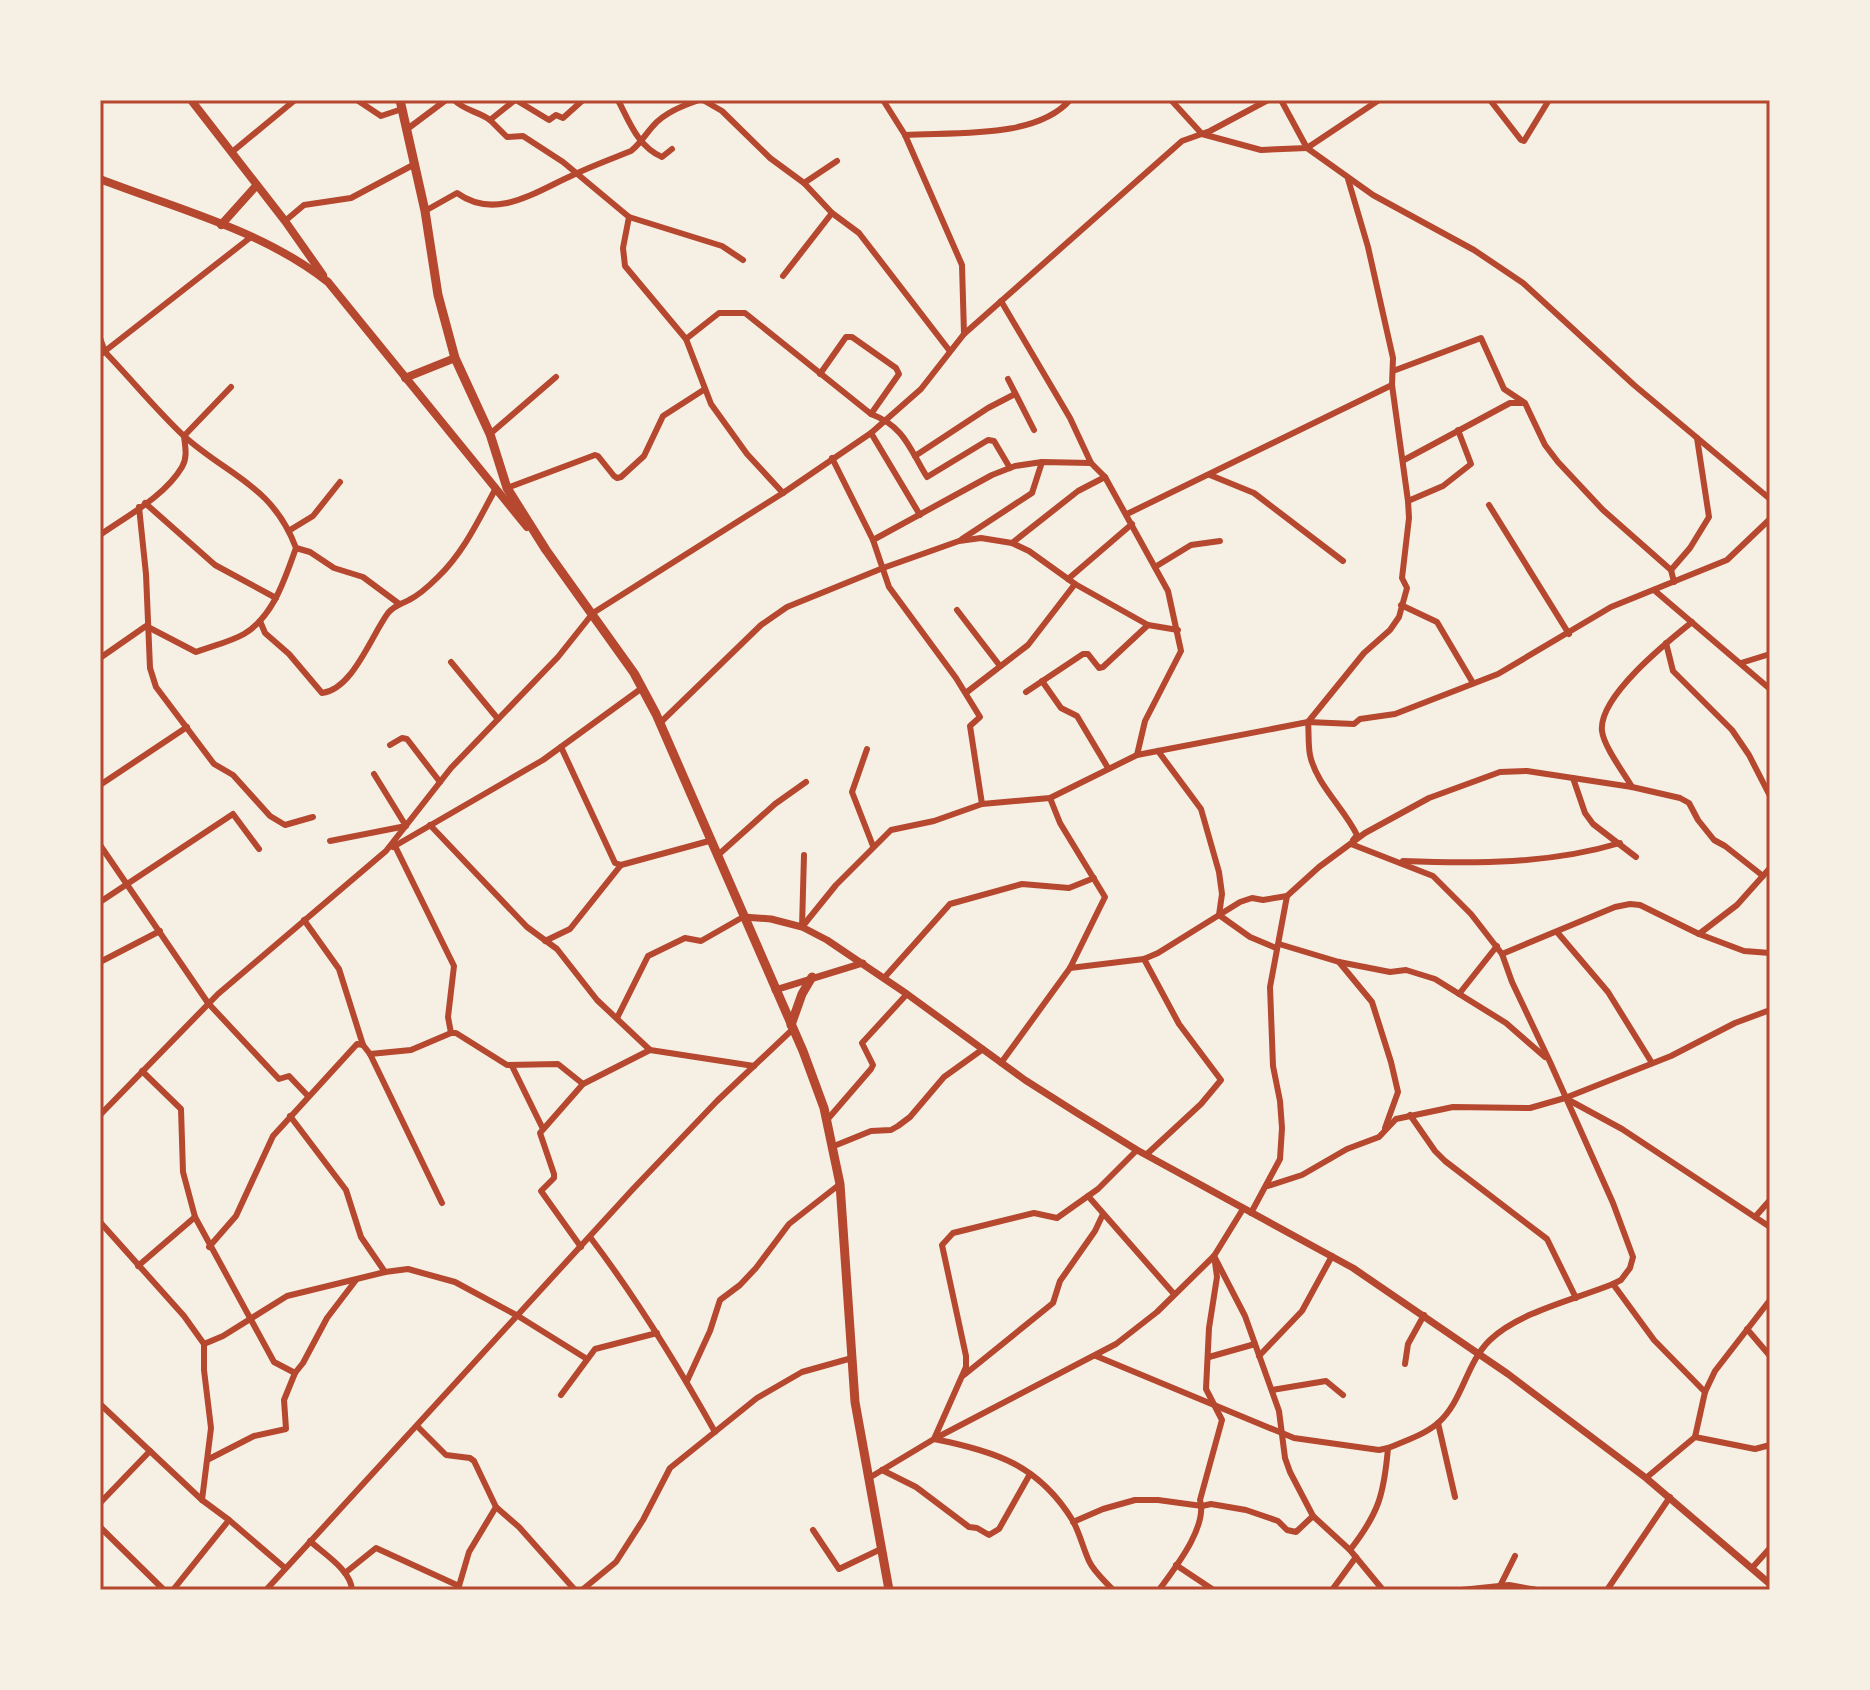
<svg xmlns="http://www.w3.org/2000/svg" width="1870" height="1690" font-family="'Public Sans',sans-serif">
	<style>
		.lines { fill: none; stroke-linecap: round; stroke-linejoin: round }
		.minor { stroke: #b5482f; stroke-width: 6 }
		.tertiary { stroke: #b5482f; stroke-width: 7 }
		.secondary { stroke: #b5482f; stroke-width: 8 }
		.primary { stroke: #b5482f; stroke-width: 9 }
		.neatline { fill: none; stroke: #b5482f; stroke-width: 3 }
	</style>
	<rect width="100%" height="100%" fill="#f6efe4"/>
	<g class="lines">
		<!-- minor -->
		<g class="minor">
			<path d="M357,100L381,116L402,109"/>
			<path d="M454,100C465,111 478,111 490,120L515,100"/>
			<path d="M516,100L549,120L556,115L563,118L583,100"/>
			<path d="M618,100C629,121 638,147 662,157L672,149"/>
			<path d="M703,100L722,111L770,158L804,183L832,213L859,233L949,350"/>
			<path d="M1171,100L1202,134L1261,150L1307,148L1379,100"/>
			<path d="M1281,100L1307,148L1373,195L1474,250L1523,283L1634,385L1770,499"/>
			<path d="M1490,100L1521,140L1524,141L1549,100"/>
			<path d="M490,120L507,137L523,136L563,162L629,217L722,246L743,260"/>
			<path d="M406,130L446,100"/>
			<path d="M905,135C955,132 1036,139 1070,100"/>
			<path d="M232,152L295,100"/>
			<path d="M1348,179L1368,247L1393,358L1392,385L1408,501L1409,518L1402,578L1407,588L1399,617L1390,630L1364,653L1308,722C1309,733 1308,745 1310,755C1316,784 1344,808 1357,835L1353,840"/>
			<path d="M804,183L837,161"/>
			<path d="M425,211L457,193C496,221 535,192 573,175C592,166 611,159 631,151C641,143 644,136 653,126C664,113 682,106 699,100"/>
			<path d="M629,217L623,248L625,266L686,339L711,404L747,454L783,493"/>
			<path d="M285,221L304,205L351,198L413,165"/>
			<path d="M783,276L832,213"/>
			<path d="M1001,301L1070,418L1091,463L1105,477L1168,591L1181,651L1145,721L1137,755"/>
			<path d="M964,334L1182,141L1210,131L1268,100"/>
			<path d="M100,338L105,352C132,380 157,411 185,437C229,476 273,486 296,548C285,578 274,616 244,634C230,642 212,646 196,652L146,626L100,658"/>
			<path d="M686,339L719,313H745L871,414C905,427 909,448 927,477L988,440L994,441L1010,468"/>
			<path d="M100,355L251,237"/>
			<path d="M1393,371L1481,338L1504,389L1525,403L1545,445L1558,462L1603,510L1671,570L1674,582"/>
			<path d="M820,374L846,337H852L896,368L899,374L871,414"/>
			<path d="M1008,379L1034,430"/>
			<path d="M871,433L920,515"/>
			<path d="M490,434L556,377"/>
			<path d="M915,456L988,408L1015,394"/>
			<path d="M832,458L873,540L889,587L956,678L980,717L970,726L982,804"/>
			<path d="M1404,460L1510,403H1522"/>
			<path d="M1210,475L1254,493L1343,561"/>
			<path d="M507,488L595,455L598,456L614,476L617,478L621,477L644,456L663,416L705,389"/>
			<path d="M1408,501L1443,486L1471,464L1458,430"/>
			<path d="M145,503L215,565L276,598"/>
			<path d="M1489,505L1569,634"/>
			<path d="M139,507L146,574L150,668L156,687L214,764L233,775L270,816L285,825L313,817"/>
			<path d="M1127,514L1392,385"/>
			<path d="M290,530L313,516L340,482"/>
			<path d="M100,535C127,516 165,496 182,467C188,457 185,446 184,436L231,387"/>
			<path d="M962,539L1032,493L1042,462"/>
			<path d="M873,540L992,475L1015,466L1042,462L1091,463"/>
			<path d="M1012,543L1078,491L1105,477"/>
			<path d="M296,548L310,552L334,568L363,577L398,603"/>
			<path d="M1155,567L1191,545L1220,541"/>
			<path d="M1671,570L1690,548L1709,517L1697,438"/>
			<path d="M1068,579L1132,524"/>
			<path d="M1654,590L1770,689"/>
			<path d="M1401,605L1437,622L1473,683"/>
			<path d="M957,610L1000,666"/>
			<path d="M260,621L265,633L289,654L322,693C353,689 371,636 388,613C395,605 400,605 409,600C419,595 430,585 438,577C464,552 479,519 496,488"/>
			<path d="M1666,643L1673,671L1732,730L1749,755L1770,796"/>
			<path d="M451,662L498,719"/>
			<path d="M1741,663L1770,654"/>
			<path d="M1042,681L1061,708L1077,716L1108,768"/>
			<path d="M967,692L1028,645L1075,584"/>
			<path d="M1026,692L1083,654H1088L1099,668L1103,667L1148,625"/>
			<path d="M660,723L761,625L787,607L883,568L959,541L981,538L1012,543L1029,551L1075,584L1148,625L1178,630"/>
			<path d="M390,745L402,738L407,739L440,782"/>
			<path d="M561,747L615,863L621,865L709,841"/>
			<path d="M867,749L852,792L873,846"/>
			<path d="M1158,751L1201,809L1219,872L1222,894L1219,915L1250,937L1276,948"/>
			<path d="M1573,778L1585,813L1593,824L1636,857"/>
			<path d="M100,785L187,727"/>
			<path d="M1632,787C1624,773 1604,747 1602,731C1598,697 1667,642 1692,622"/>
			<path d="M430,825L527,927L557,949L597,1000L650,1050L754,1066"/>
			<path d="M330,841L406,826L374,774"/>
			<path d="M100,845L208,1003L279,1079L289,1076L308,1096"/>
			<path d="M395,846L454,966L448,1017L451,1033"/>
			<path d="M393,847L543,760L642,688"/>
			<path d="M717,856L775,804L806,782"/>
			<path d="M1403,861C1475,864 1550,864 1620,843"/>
			<path d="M100,902L233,814L259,849"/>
			<path d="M304,920L339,969L363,1045L370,1054L442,1203"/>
			<path d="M802,927L836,885L891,830L934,821L982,804L1050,798L1137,755L1308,722L1354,724L1360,719L1395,714L1498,674L1611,607L1727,560L1770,519"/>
			<path d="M802,927L804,855"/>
			<path d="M1557,932L1608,992L1652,1063"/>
			<path d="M1699,934L1744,951L1770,953"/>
			<path d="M545,941L570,929L621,865"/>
			<path d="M1279,944L1339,962L1390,972L1406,970L1435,979L1506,1023L1545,1057"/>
			<path d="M1502,954L1615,907L1630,904L1640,905L1699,934L1737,905L1770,868"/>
			<path d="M1144,959L1179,1024L1221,1080L1201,1104L1147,1154"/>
			<path d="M100,962L160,931"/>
			<path d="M1339,962L1372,1002L1391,1062L1398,1092L1385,1128"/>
			<path d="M1070,968L1144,959L1158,953L1240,902L1252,898L1263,900L1287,896L1319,867L1365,833L1429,798L1500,772L1527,771L1632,787L1680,798L1689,803L1698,820L1714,840L1725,846L1763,876"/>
			<path d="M884,978L950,904L1022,884L1069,888L1094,878"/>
			<path d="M1459,994L1497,946"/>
			<path d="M617,1018L648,956L685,938L701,941L743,917"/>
			<path d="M370,1054L411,1050L451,1033H456L507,1065L558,1064L583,1084"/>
			<path d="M1001,1063L1070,968L1105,897L1060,823L1050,798"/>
			<path d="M512,1066L543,1129"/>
			<path d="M142,1071L181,1109L183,1172L195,1217L274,1362L295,1373"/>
			<path d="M1565,1098L1622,1129L1770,1227"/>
			<path d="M100,1115L218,994L386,851L451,768L558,657L593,613L783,493L871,433L921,389L964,334L962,265L905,135L883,100"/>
			<path d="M1410,1115L1435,1151L1445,1161L1547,1239L1576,1298"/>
			<path d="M290,1116L346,1190L361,1237L385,1272"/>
			<path d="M827,1120L871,1069L873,1065L862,1043L907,994"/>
			<path d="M834,1146L871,1131L891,1130L898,1126L910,1117L944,1077L983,1049"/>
			<path d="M1268,1186L1302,1175L1347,1149L1379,1137L1396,1119L1453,1107L1530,1108L1565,1098L1671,1056L1735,1023L1770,1010"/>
			<path d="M1088,1196L1174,1294"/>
			<path d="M1251,1213L1280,1159L1282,1128L1280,1101L1273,1066L1270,987L1287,896"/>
			<path d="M1755,1217L1770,1200"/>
			<path d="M100,1222L184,1316L204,1344V1370L211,1428L202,1500L229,1520L285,1568"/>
			<path d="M590,1237C637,1299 677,1364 715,1432"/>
			<path d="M209,1247L236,1216L273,1136L357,1044L363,1045"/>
			<path d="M581,1247L541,1191L554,1178V1174L540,1133L583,1084L650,1050"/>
			<path d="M1214,1256L1245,1316L1279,1411L1285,1458L1290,1472L1313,1516L1350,1550L1383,1590"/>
			<path d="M138,1266L195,1217"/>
			<path d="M1613,1284L1654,1340L1705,1392"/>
			<path d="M1747,1329L1770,1356"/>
			<path d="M204,1344L223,1336L287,1296L385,1272L408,1269L455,1282L518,1316L587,1359"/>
			<path d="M1096,1356L1294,1438L1379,1450L1388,1448C1405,1441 1424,1435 1438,1423C1463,1401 1466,1363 1490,1340C1519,1312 1576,1299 1613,1284L1621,1280L1630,1268L1633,1257L1613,1203L1550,1062L1512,982L1502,954L1471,914L1433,876L1351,844"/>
			<path d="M1259,1356L1302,1311L1332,1256"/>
			<path d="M1209,1357L1255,1344"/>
			<path d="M1405,1364L1408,1344L1424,1315"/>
			<path d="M964,1375L1053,1303L1060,1281L1095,1231L1103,1214"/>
			<path d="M687,1381L710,1331L720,1300L740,1285L756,1268L789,1224L840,1184"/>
			<path d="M1272,1390L1326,1381L1343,1395"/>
			<path d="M561,1395L595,1349L657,1333"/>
			<path d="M100,1404L202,1500"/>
			<path d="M1438,1423L1455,1497"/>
			<path d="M417,1426L446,1455L470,1458L474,1461L496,1507L519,1527L575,1590"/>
			<path d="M1695,1437L1755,1449L1770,1445"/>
			<path d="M209,1459L254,1436L286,1429L284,1400L295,1373L303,1363L327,1318L356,1280"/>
			<path d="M882,1470L916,1487L969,1527L977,1528L989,1535L999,1529L1030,1474"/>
			<path d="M869,1478L934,1439L1116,1344L1157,1312L1214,1256L1243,1209"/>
			<path d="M1646,1478L1695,1437L1705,1392L1715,1371L1770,1300"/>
			<path d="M100,1503L150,1451"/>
			<path d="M1073,1522L1103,1509L1135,1500H1158L1202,1506L1211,1504L1246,1510L1278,1521L1287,1530L1296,1532L1313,1516"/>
			<path d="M100,1527L164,1590"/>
			<path d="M813,1530L839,1569L881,1549"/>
			<path d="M310,1541C324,1554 351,1570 352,1590"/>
			<path d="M1350,1550C1379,1513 1384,1494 1388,1448"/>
			<path d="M1176,1565L1212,1589"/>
			<path d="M1752,1568L1770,1548"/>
			<path d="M345,1573L376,1548L459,1586"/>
			<path d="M459,1586L469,1552L496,1507"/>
			<path d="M1500,1586L1515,1556"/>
			<path d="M173,1590L229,1520"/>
			<path d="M266,1590L633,1189L717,1101L793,1029"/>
			<path d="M582,1590L616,1562L643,1520L670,1468L757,1398L802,1372L852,1358"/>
			<path d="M1113,1590C1105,1581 1094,1572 1089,1561C1083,1548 1080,1534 1073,1521C1039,1465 995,1451 934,1439L966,1367V1356L942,1245L953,1233L1034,1213L1057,1218L1098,1189L1137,1150"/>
			<path d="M1159,1590C1174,1569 1208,1527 1200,1500L1222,1420L1206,1389L1209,1328L1217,1277L1215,1262"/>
			<path d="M1332,1590L1356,1557"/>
			<path d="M1461,1590L1509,1585L1537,1590"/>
			<path d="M1607,1590L1670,1497"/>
		</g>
		<!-- tertiary -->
		<g class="tertiary">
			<path d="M743,917L771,919L802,927L827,940L907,994L1025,1080L1077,1113L1137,1150L1353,1268L1508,1374L1646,1478L1770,1584"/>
			<path d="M775,990L863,963"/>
		</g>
		<!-- secondary -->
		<g class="secondary">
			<path d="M191,100L285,221L323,275"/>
			<path d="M100,179C177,209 262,230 328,282L527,527"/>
			<path d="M221,225L256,186"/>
			<path d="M405,378L455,358"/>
		</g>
		<!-- primary -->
		<g class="primary">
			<path d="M400,100L425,211L438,295L455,358L490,434L507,488L546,550L634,673L656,714L803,1051L824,1108L840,1184L855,1402L889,1590"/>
			<path d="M791,1025L802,994L812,977"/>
		</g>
	</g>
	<!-- border -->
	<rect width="1870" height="1690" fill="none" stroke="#f6efe4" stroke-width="204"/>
	<rect x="102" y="102" width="1666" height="1486" class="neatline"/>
</svg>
